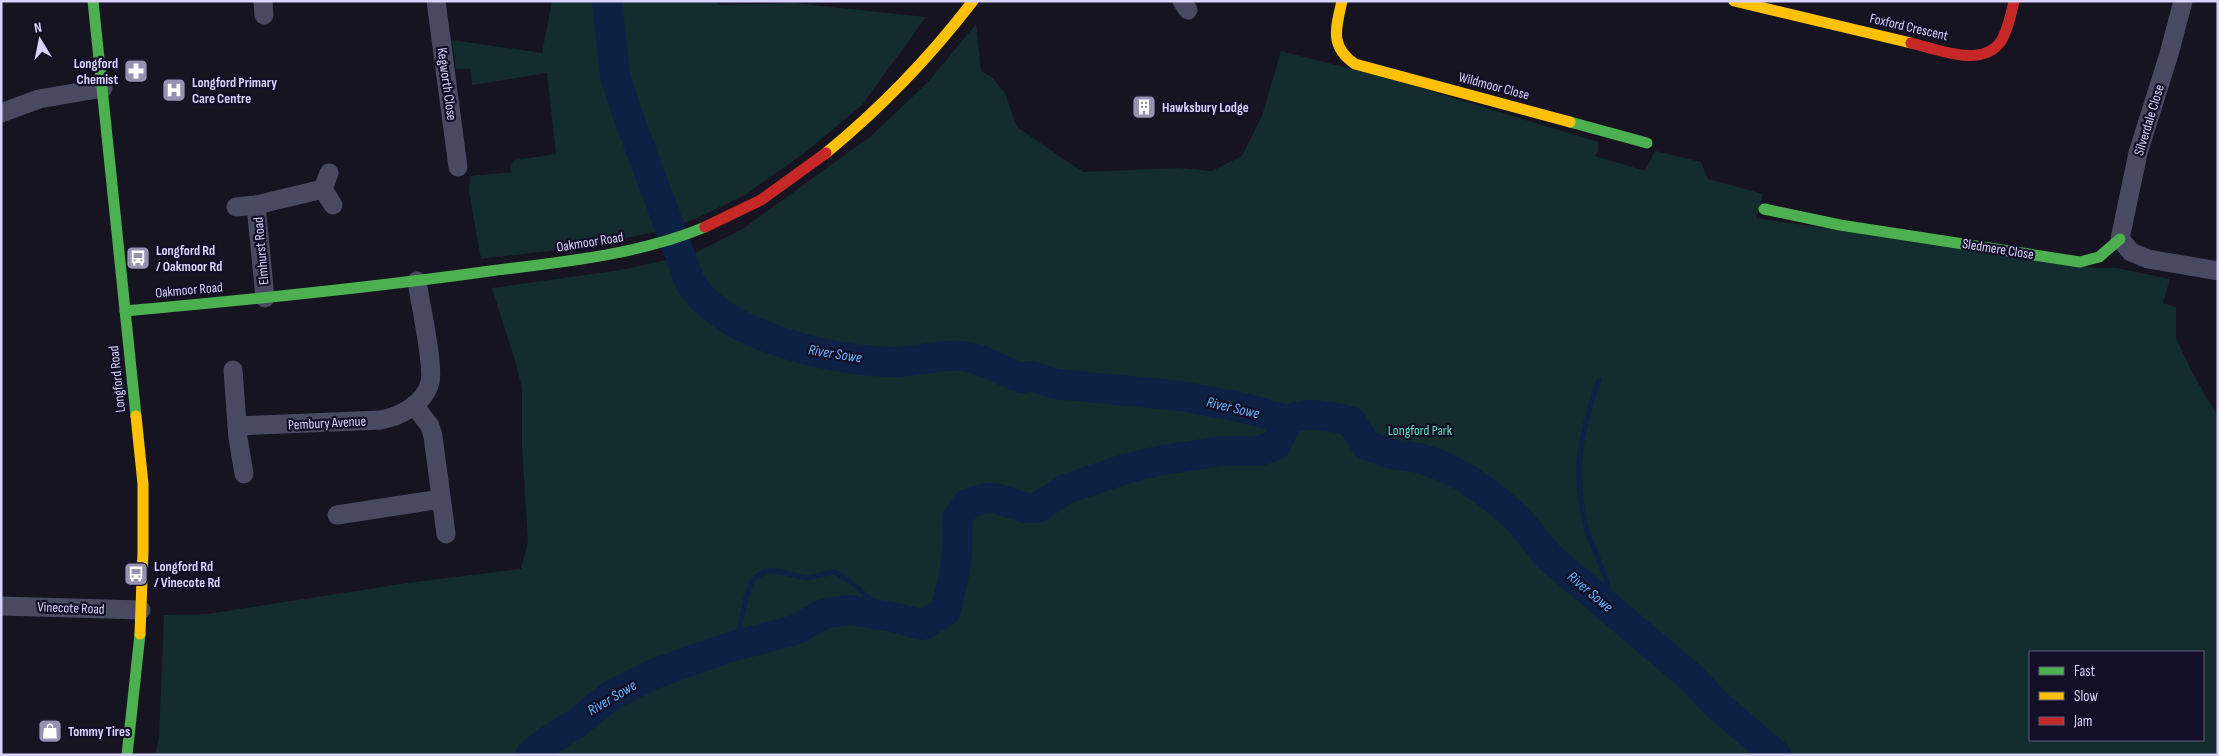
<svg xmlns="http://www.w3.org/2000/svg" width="2219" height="756" font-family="'Sofia Sans Condensed',sans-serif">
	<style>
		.green { fill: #132c2d; fill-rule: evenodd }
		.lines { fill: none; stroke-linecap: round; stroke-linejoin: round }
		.stream { stroke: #0d2144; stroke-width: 5 }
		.river { stroke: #0d2144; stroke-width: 30 }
		.street { stroke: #4a4962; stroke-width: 19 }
		.fast { stroke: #4caf50; stroke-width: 11 }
		.slow { stroke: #ffc107; stroke-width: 11 }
		.jam { stroke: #c62828; stroke-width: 11 }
		.labels { text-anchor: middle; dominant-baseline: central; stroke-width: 4.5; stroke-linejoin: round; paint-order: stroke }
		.street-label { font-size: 14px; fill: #d9d4ff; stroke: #130f26 }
		.poi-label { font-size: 14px; font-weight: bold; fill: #d9d4ff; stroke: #130f26; text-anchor: start }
		.park-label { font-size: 14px; fill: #5fe0c0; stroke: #130f26 }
		.water-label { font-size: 15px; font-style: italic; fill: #62b6ff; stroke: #130f26 }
	</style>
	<rect width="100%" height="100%" fill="#161421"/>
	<!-- green -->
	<g class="green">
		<path d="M552,1H716L718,5L795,3L926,17L862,105L803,154L743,196L695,219L655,232L584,247L481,259L469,191L470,176L512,172L510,166L515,160L556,154L547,73L472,85L471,69H456L452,40L542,53Z"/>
		<path d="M976,24L981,71L993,78L1005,93L1017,127L1083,172L1179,168L1212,171L1242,156L1262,116L1281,51L1398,81L1598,142V151L1595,156L1645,171L1655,151L1701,162L1708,179L1763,194L1756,218L2097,268H2117L2170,279L2163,303L2176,307V338L2193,374L2218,417V755H155L159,738L164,615L207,614L407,583L521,569L528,542L522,447V388L516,364L492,288L621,270L693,254L744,228L871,136L928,82ZM2030,652H2203V740H2030Z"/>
	</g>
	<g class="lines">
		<!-- stream -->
		<g class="stream">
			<path d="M1599,380C1580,432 1572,475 1587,530C1591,546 1607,574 1608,588C1609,594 1607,601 1606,607"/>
			<path d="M727,648L739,631L746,598L753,579L766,571H777L806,578L835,572L855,585L888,616"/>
		</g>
		<!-- river -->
		<g class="river">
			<path d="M607,1L615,75L626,110L690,282C722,336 830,360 889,362C913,363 937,354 961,356C981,357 1002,372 1022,378L1031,376L1056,384L1181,396L1245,408L1289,421"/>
			<path d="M530,755L548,741L577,723L610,696L654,674L727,648L795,630L826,613L851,610L897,618L922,625L945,612C954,579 960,553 957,518L967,504L985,498L999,499L1025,508H1037L1066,489L1125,469L1158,461L1222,451H1260L1276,445C1280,437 1283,426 1290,420C1301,410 1338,417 1352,422L1366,445L1391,454L1419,458L1442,466L1467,479L1494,498L1519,520L1549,557L1693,679L1715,703L1776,755"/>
		</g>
		<!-- street -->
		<g class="street">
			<path d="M263,1L264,15"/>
			<path d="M436,1L458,167"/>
			<path d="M1182,1L1188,10"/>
			<path d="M2183,1L2169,54L2138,153L2120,239L2131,252L2148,259L2218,271"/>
			<path d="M1,113L39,99L103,88"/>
			<path d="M329,173L323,189L333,205"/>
			<path d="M256,205L265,298"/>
			<path d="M236,207L256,205L323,189"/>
			<path d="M233,370L238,438L244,474"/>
			<path d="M414,405L430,426L433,436L446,534"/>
			<path d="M237,426L380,420C399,417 425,404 430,382C434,364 420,303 417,281"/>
			<path d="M337,515L441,499"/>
			<path d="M1,606L141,610"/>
		</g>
		<!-- fast -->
		<g class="fast">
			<path d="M93,1L136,416"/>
			<path d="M1570,122L1647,143"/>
			<path d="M1764,209L1840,225L2080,262L2099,257L2120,239"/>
			<path d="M125,311C247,300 369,288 490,271C562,262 638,255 705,227"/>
			<path d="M127,755L140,634"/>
		</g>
		<!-- slow -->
		<g class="slow">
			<path d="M1342,1C1336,28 1329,46 1355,64L1570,122"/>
			<path d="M1734,1L1911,43"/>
			<path d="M826,153C881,108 930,57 973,1"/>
			<path d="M136,416L143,484V552L140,634"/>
		</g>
		<!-- jam -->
		<g class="jam">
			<path d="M1911,43C1937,49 1982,69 2001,41C2008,30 2011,14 2014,1"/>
			<path d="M705,227L761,200L826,153"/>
		</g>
	</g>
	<!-- icons -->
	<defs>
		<g id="pharmacy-square" transform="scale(1.25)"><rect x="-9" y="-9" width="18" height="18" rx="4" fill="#9591b1" stroke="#130f26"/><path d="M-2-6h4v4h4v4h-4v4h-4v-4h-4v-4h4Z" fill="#fff"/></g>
		<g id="hospital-square" transform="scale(1.25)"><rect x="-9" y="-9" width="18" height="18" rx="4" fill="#9591b1" stroke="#130f26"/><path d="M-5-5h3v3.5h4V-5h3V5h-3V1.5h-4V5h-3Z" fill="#fff"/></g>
		<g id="building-square" transform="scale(1.25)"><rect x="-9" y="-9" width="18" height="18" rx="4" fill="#9591b1" stroke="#130f26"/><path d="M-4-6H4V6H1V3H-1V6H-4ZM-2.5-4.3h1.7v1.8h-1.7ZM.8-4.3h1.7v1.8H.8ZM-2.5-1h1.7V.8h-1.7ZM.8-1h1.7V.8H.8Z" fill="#fff"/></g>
		<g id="bus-square" transform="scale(1.25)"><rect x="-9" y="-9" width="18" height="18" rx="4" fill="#9591b1" stroke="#130f26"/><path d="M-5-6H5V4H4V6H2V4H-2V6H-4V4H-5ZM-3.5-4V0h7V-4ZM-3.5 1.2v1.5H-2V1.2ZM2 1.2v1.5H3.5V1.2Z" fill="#fff"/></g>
		<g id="shop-square" transform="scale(1.25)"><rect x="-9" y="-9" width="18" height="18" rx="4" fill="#9591b1" stroke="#130f26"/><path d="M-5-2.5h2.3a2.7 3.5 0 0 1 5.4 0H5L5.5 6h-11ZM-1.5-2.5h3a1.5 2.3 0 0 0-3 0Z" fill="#fff"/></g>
	</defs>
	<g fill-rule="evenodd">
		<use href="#pharmacy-square" x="136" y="71"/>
		<use href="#hospital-square" x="174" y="90"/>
		<use href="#building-square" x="1144" y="107"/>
		<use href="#bus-square" x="138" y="258"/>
		<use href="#bus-square" x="136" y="574"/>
		<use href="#shop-square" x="50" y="731"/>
	</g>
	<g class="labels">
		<!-- street labels -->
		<g class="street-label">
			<text transform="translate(1909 27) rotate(13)">Foxford Crescent</text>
			<text transform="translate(447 84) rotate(82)">Kegworth Close</text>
			<text transform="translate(1494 86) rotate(15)">Wildmoor Close</text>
			<text transform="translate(2149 120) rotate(-73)">Silverdale Close</text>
			<text transform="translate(590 242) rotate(-9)">Oakmoor Road</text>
			<text transform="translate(1998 249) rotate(9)">Sledmere Close</text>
			<text transform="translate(261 251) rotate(-95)">Elmhurst Road</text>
			<text transform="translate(189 290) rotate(-5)">Oakmoor Road</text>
			<text transform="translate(117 379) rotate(-96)">Longford Road</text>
			<text transform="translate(327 423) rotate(-3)">Pembury Avenue</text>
			<text transform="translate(71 608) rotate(2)">Vinecote Road</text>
		</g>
		<!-- poi labels -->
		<g class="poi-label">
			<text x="118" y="63" text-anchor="end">Longford<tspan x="118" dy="16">Chemist</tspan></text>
			<text x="192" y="82">Longford Primary<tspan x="192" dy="16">Care Centre</tspan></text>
			<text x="1162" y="107">Hawksbury Lodge</text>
			<text x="156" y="250">Longford Rd<tspan x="156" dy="16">/ Oakmoor Rd</tspan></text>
			<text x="154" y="566">Longford Rd<tspan x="154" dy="16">/ Vinecote Rd</tspan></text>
			<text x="68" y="731">Tommy Tires</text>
		</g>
		<!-- park labels -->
		<g class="park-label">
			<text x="1420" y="430">Longford Park</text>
		</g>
		<!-- water labels -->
		<g class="water-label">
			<text transform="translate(835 354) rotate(9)">River Sowe</text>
			<text transform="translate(1233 408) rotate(13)">River Sowe</text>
			<text transform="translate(1590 592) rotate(40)">River Sowe</text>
			<text transform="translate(612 698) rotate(-31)">River Sowe</text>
		</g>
	</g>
	<!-- border -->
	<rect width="2219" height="756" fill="none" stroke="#d9d4ff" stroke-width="5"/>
	<!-- legend -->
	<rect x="2029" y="651" width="175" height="90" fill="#130f26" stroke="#625e7d"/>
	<rect x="2039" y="667" width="25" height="8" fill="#4caf50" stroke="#625e7d"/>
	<text x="2074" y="676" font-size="15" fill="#d9d4ff">Fast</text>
	<rect x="2039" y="692" width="25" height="8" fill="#ffc107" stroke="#625e7d"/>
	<text x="2074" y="701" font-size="15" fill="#d9d4ff">Slow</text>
	<rect x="2039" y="717" width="25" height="8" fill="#c62828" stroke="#625e7d"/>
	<text x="2074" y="726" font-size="15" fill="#d9d4ff">Jam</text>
	<!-- north arrow -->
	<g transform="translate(40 40) rotate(350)" stroke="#130f26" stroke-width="4" paint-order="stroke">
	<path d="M0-4L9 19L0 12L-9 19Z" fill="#d9d4ff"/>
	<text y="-8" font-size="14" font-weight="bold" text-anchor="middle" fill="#d9d4ff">N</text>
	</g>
</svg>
